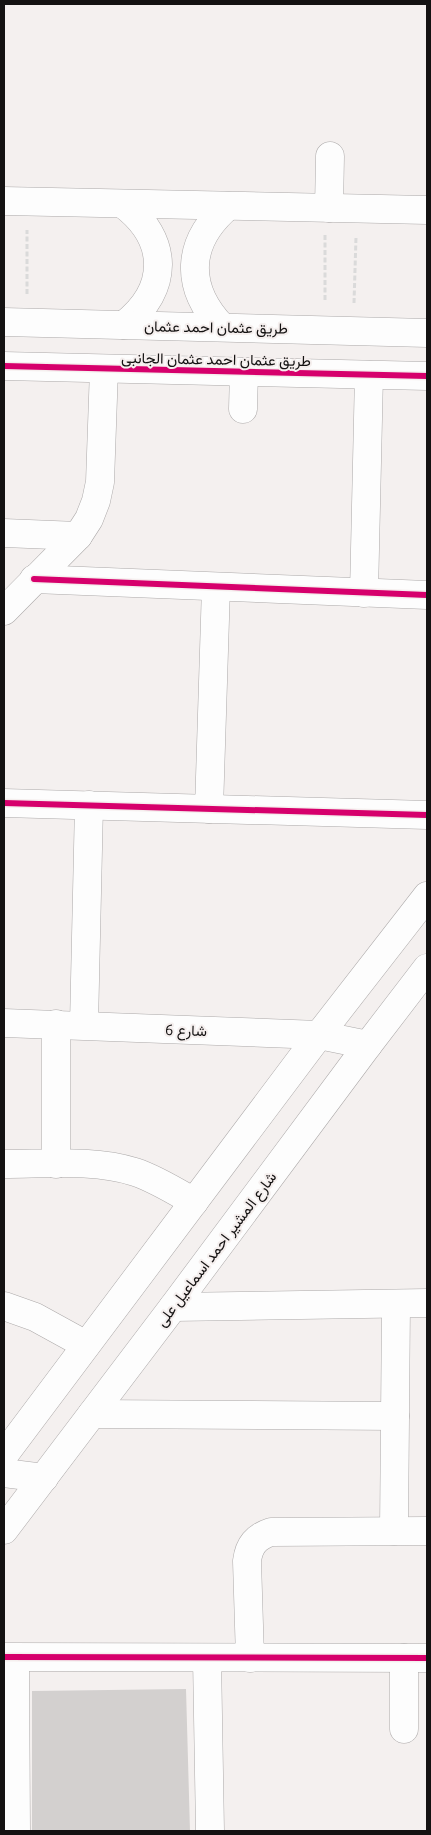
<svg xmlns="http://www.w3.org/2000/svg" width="431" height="1835" font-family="Ubuntu,Vazirmatn,sans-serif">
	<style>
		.building { fill: #d3d0cf }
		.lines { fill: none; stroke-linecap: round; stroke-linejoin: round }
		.minor-casing { stroke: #aca9a9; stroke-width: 29 }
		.major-casing { stroke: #aca9a9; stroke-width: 29 }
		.path { stroke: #dadada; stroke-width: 3; stroke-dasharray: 5 2.5; stroke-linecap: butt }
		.minor { stroke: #fdfdfd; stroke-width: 28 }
		.major { stroke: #fdfdfd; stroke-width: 28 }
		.cycleway-casing { stroke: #f5efee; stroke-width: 9 }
		.cycleway { stroke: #d6006c; stroke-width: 6 }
		.labels { text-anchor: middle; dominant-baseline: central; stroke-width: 4; stroke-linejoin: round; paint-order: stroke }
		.street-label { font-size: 15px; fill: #141212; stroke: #f5efee }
	</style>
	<rect width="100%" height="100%" fill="#f4f0ef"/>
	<!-- building -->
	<path class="building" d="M186,1689L190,1831H32V1691Z"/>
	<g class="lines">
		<!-- minor casing -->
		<g class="minor-casing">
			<g id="minor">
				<path d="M329,208L330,156"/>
				<path d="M4,366L427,376"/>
				<path d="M243,409L244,372"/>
				<path d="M4,533L78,536"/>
				<path d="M34,579L427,595"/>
				<path d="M364,593L369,375"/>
				<path d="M4,611L78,536L89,519L96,501L100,482L104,369"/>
				<path d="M4,803L427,815"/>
				<path d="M209,809L216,587"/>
				<path d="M4,1023L319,1035L368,1045"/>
				<path d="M56,1024V1164"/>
				<path d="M84,1025L89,805"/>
				<path d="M4,1164C46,1164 95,1159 135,1172C156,1179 175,1191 194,1202"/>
				<path d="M4,1306L35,1317L86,1345"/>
				<path d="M173,1307L427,1303"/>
				<path d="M92,1414L395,1416"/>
				<path d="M4,1473L44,1478"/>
				<path d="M394,1531L396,1304"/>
				<path d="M4,1657L427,1658"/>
				<path d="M15,1658L16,1831"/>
				<path d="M207,1658L210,1831"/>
				<path d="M250,1658L247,1561C249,1545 256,1537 271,1532L427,1531"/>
				<path d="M404,1658V1729"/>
			</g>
		</g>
		<!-- major casing -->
		<g class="major-casing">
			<g id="major">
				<path d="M4,201L427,210"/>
				<path d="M123,204C169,239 170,289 124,325"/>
				<path d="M4,322L427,333"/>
				<path d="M222,327C184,287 186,242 228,206"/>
				<path d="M4,1455L319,1035L427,896"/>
				<path d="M4,1530L173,1307L368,1045L427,968"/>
			</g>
		</g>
		<!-- path -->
		<g class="path">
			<path d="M325,235V301"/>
			<path d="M27,294V230"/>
			<path d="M354,303L356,237"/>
		</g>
		<!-- minor -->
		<use href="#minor" class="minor"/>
		<!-- major -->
		<use href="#major" class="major"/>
		<!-- cycleway casing -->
		<g class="cycleway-casing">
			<g id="cycleway">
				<path d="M4,366L427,376"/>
				<path d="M34,579L427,595"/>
				<path d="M4,803L427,815"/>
				<path d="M4,1657L427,1658"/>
			</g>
		</g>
		<!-- cycleway -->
		<use href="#cycleway" class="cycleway"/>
	</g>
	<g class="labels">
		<!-- street labels -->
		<g class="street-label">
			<text transform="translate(216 327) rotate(1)">طريق عثمان احمد عثمان</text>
			<text transform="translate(216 359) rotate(1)">طريق عثمان احمد عثمان الجانبى</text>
			<text transform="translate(186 1030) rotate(2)">شارع 6</text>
			<text transform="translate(216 1249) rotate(-53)">شارع المشير احمد اسماعيل على</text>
		</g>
	</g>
	<!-- border -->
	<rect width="431" height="1835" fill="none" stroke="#141212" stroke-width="10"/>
</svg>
